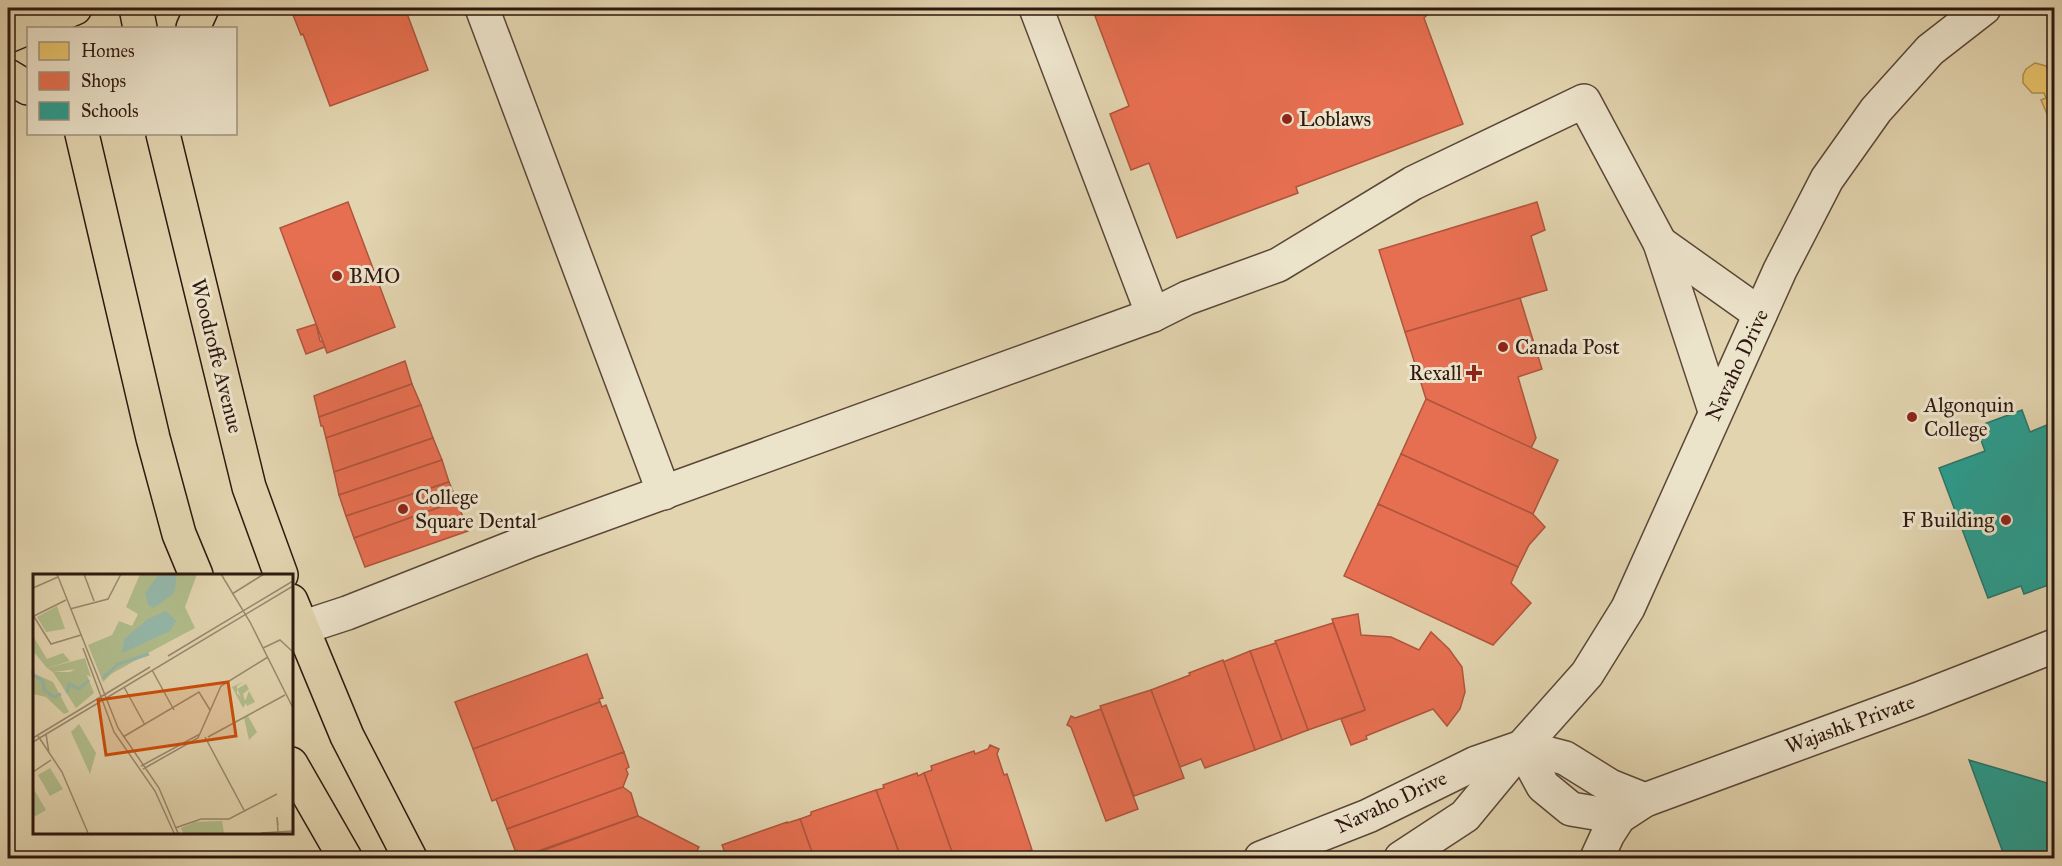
<svg xmlns="http://www.w3.org/2000/svg" width="2062" height="866" font-family="'IM FELL Great Primer',serif">
	<style>
		.homes { fill: #e9c46a; stroke: #b1904f; stroke-width: 1.5 }
		.shops { fill: #e76f51; stroke: #b0553d; stroke-width: 1.5 }
		.schools { fill: #2a9d8f; stroke: #2b7569; stroke-width: 1.5 }
		.lines { fill: none; stroke-linecap: round; stroke-linejoin: round }
		.minor-casing { stroke: #5b4737; stroke-width: 36 }
		.major-casing { stroke: #2e180f; stroke-width: 36 }
		.minor { stroke: #ece3cb; stroke-width: 33 }
		.major { stroke: #e2d4af; stroke-width: 33 }
		.poi-dot { fill: #8f2418; stroke: #ece3cb; stroke-width: 2 }
		.labels { text-anchor: middle; dominant-baseline: central; stroke-width: 6; stroke-linejoin: round; paint-order: stroke }
		.poi-label { font-size: 21px; fill: #2e180f; stroke: #ece3cb; text-anchor: start }
		.street-label { font-size: 21px; fill: #2e180f; stroke: #ece3cb }
		.inset-river { fill: none; stroke: #95b8aa; stroke-width: 3 }
		.inset-road { fill: none; stroke: #9a896f; stroke-width: 1.5 }
		.view { fill: #cc4f0c; fill-opacity: 0.15; stroke: #cc4f0c; stroke-width: 3 }
		.inset-edge { fill: none; stroke: #2e180f; stroke-width: 3 }
	</style>
	<rect width="100%" height="100%" fill="#e2d4af"/>
	<filter id="stains"><feTurbulence type="fractalNoise" baseFrequency=".00333" numOctaves="4"/><feColorMatrix values="0 0 0 0 .2 0 0 0 0 .09 0 0 0 0 .02 0 0 0 .5 -.17"/></filter>
	<radialGradient id="worn" r=".72"><stop offset=".6" stop-color="#630" stop-opacity="0"/><stop offset="1" stop-color="#630" stop-opacity=".3"/></radialGradient>
	<!-- homes -->
	<path class="homes" d="M2035,63L2046,66L2052,74H2054V130L2041,100L2046,98L2044,93H2032L2023,83V75L2026,69Z"/>
	<!-- shops -->
	<g class="shops">
		<path d="M315,8H405L428,70L330,106L303,34L301,35L293,15Z"/>
		<path d="M1092,8H1434L1424,18L1463,124L1296,187L1298,193L1177,238L1149,163L1131,170L1110,114L1129,106Z"/>
		<path d="M348,202L395,327L327,353L280,228Z"/>
		<path d="M1537,202L1545,230L1531,236L1547,290L1405,332L1379,250Z"/>
		<path d="M1520,298L1542,369L1518,377L1536,438L1531,448L1426,399L1405,332Z"/>
		<path d="M316,324L320,341L323,342L325,347L306,354L297,330Z"/>
		<path d="M405,361L412,384L319,417L314,396Z"/>
		<path d="M412,384L421,405L326,438L323,426H321L319,417Z"/>
		<path d="M1426,399L1558,460L1533,514L1401,454Z"/>
		<path d="M421,405L433,438L334,472L326,438Z"/>
		<path d="M433,438L442,460L339,495L334,472Z"/>
		<path d="M1401,454L1533,514L1545,527L1529,545L1518,567L1378,504Z"/>
		<path d="M442,460L449,482L346,516L339,495Z"/>
		<path d="M449,482L457,501L354,538L346,516Z"/>
		<path d="M457,501L468,531L365,567L354,538Z"/>
		<path d="M1378,504L1518,567L1511,583L1531,603L1493,645L1344,576Z"/>
		<path d="M1358,614L1361,635L1391,637L1419,650L1431,632L1449,649L1462,667L1465,692L1460,709L1447,726L1433,709L1366,736L1367,739L1351,745L1341,719L1365,710L1332,619Z"/>
		<path d="M1333,623L1365,710L1308,730L1275,641Z"/>
		<path d="M1276,643L1308,730L1282,740L1250,651Z"/>
		<path d="M1250,651L1282,740L1255,750L1223,662Z"/>
		<path d="M587,654L603,698L599,699L600,702L473,749L455,702Z"/>
		<path d="M1223,660L1255,750L1205,768L1201,759L1180,767L1151,690L1190,675L1189,673Z"/>
		<path d="M1151,690L1184,778L1134,796L1100,706Z"/>
		<path d="M600,702L602,707L606,705L624,752L492,801L473,749Z"/>
		<path d="M1101,709L1138,809L1106,821L1071,727L1067,725L1071,716L1075,718Z"/>
		<path d="M990,745L999,749L997,754L1004,775L1007,774L1032,850L1007,858H954L924,773L932,770L931,766L974,751L975,754L988,749Z"/>
		<path d="M624,752L629,767L626,769L628,774L623,787L507,829L496,799Z"/>
		<path d="M917,773L918,776L924,773L954,858H901L876,790L884,788L883,785Z"/>
		<path d="M623,787L631,793L638,816L518,858L507,829Z"/>
		<path d="M876,790L901,858H814L800,819L811,815V812Z"/>
		<path d="M638,816L699,847L693,858H522Z"/>
		<path d="M800,819L814,858H732L731,856L727,858L722,845L787,822V823Z"/>
	</g>
	<!-- schools -->
	<g class="schools">
		<path d="M2022,410L2030,432L2054,422V572L2050,574L2054,583L2024,594L2021,586L1988,598L1939,468L1985,451L1976,427Z"/>
		<path d="M1969,760L2054,785V858H2005Z"/>
	</g>
	<g class="lines">
		<!-- minor casing -->
		<g class="minor-casing">
			<g id="minor">
				<path d="M482,8L664,493"/>
				<path d="M1036,8L1153,315"/>
				<path d="M1660,243L1760,314"/>
				<path d="M301,628L347,613L532,540L1153,315L1187,298L1278,265L1413,183L1584,101L1660,243L1715,411"/>
				<path d="M1522,747L1565,758L1610,786L1645,800"/>
				<path d="M1522,747L1543,786L1571,809L1619,817"/>
				<path d="M1261,858L1368,816L1476,763L1522,747"/>
				<path d="M1401,858L1465,816L1522,747L1587,674L1628,608L1780,270L1827,179L1876,110L1930,50L1984,8"/>
				<path d="M1597,858L1608,834L1619,817L1645,800L1919,699L2054,646"/>
			</g>
		</g>
		<!-- major casing -->
		<g class="major-casing">
			<g id="major">
				<path d="M136,8L140,28"/>
				<path d="M193,28L202,8"/>
				<path d="M8,36L75,8"/>
				<path d="M8,76L28,88"/>
				<path d="M82,134L153,438L179,534L196,575"/>
				<path d="M163,134L249,487L281,575"/>
				<path d="M291,601L347,736L410,858"/>
				<path d="M291,764L345,858"/>
			</g>
		</g>
		<!-- minor -->
		<use href="#minor" class="minor"/>
		<!-- major -->
		<use href="#major" class="major"/>
	</g>
	<!-- markers -->
	<g class="poi-dot">
		<circle cx="1287" cy="119" r="6"/>
		<circle cx="337" cy="276" r="6"/>
		<circle cx="1503" cy="347" r="6"/>
		<path d="M1471 364h6v6h6v6h-6v6h-6v-6h-6v-6h6z"/>
		<circle cx="1912" cy="417" r="6"/>
		<circle cx="403" cy="509" r="6"/>
		<circle cx="2006" cy="520" r="6"/>
	</g>
	<g class="labels">
		<!-- poi labels -->
		<g class="poi-label">
			<text x="1299" y="119">Loblaws</text>
			<text x="349" y="276">BMO</text>
			<text x="1515" y="347">Canada Post</text>
			<text x="1462" y="373" text-anchor="end">Rexall</text>
			<text x="1924" y="405">Algonquin<tspan x="1924" dy="24">College</tspan></text>
			<text x="415" y="497">College<tspan x="415" dy="24">Square Dental</tspan></text>
			<text x="1994" y="520" text-anchor="end">F Building</text>
		</g>
		<!-- street labels -->
		<g class="street-label">
			<text transform="translate(217 356) rotate(76)">Woodroffe Avenue</text>
			<text transform="translate(1737 365) rotate(-65)">Navaho Drive</text>
			<text transform="translate(1850 724) rotate(-20)">Wajashk Private</text>
			<text transform="translate(1391 802) rotate(-25)">Navaho Drive</text>
		</g>
	</g>
	<!-- overview -->
	<g transform="translate(33 574)">
		<rect width="260" height="260" fill="#e2d4af"/>
		<path d="M107,0H164L152,33L162,54L81,97L70,108L55,71L79,61L86,47L99,52L105,40L93,33ZM52,84L58,103L44,95L20,98L14,94ZM210,108L204,112V119L208,123L204,115L213,110L216,115L210,120L212,127L216,117L222,128L214,132L213,129L210,134L199,113ZM215,142L224,158L216,166L211,144ZM46,150L63,179L57,200L38,158Z" fill="#b1bd8c"/>
		<path d="M0,62L14,85L30,79L37,87L14,94L0,77ZM110,77L114,80L69,105L68,91L74,92ZM0,90L2,100L20,108L36,138L31,140L13,123L0,120ZM50,91L61,119L43,134L20,98H37Z" fill="#b1bd8c"/>
		<path d="M24,32L32,55L13,58L4,43Z" fill="#b1bd8c"/>
		<path d="M189,247L191,259H150L148,254L162,248Z" fill="#b1bd8c"/>
		<path d="M17,194L30,215L17,222L5,201ZM0,214L13,236L1,243L0,241Z" fill="#b1bd8c"/>
		<path d="M126,0H143V8L141,19L121,34L115,31L112,19ZM133,37L143,47L137,57L89,79L91,65L115,45Z" fill="#95b8aa"/>
		<path class="inset-river" d="M0,96V101L10,107L11,116L21,123L28,120M70,104L85,90L116,80M34,119L36,110L46,115L56,106"/>
		<path class="inset-road" d="M24,0L85,154L126,214L145,259M51,0L61,27M188,0L217,48L260,134M0,14L25,3M199,20L231,0M37,35L75,25L88,0M0,41L18,70L48,61M1,42L33,26M50,74L81,158L122,217L141,259M230,74L247,66L260,78M135,82L260,7M119,96L141,136M91,113L112,151M13,160L16,179M5,162L29,198L55,259M90,163L166,118L177,136M172,163L212,238M175,163L252,121M0,164L117,93M0,168L260,12M108,192L167,160M110,195L165,164L188,112L235,83M0,198L18,186M245,251L244,243L245,258M142,254L168,245H196L244,220M228,259L260,257"/>
		<path class="view" d="M195,108L203,162L73,181L65,126Z"/>
		<rect width="260" height="260" class="inset-edge"/>
	</g>
	<!-- margin -->
	<rect width="2062" height="866" fill="none" stroke="#e2d4af" stroke-width="30"/>
	<rect x="9" y="9" width="2044" height="848" fill="none" stroke="#2e180f" stroke-width="3"/>
	<rect x="15" y="15" width="2032" height="836" fill="none" stroke="#2e180f" stroke-width="1.5"/>
	<!-- legend -->
	<rect x="27" y="27" width="210" height="108" fill="#ece3cb" stroke="#a09280" stroke-width="1.5"/>
	<rect x="39" y="42" width="30" height="18" fill="#e9c46a" stroke="#a09280" stroke-width="1.5"/>
	<text x="81" y="57" font-size="18" fill="#2e180f">Homes</text>
	<rect x="39" y="72" width="30" height="18" fill="#e76f51" stroke="#a09280" stroke-width="1.5"/>
	<text x="81" y="87" font-size="18" fill="#2e180f">Shops</text>
	<rect x="39" y="102" width="30" height="18" fill="#2a9d8f" stroke="#a09280" stroke-width="1.5"/>
	<text x="81" y="117" font-size="18" fill="#2e180f">Schools</text>
	<rect width="100%" height="100%" filter="url(#stains)"/>
	<rect width="100%" height="100%" fill="url(#worn)"/>
</svg>
